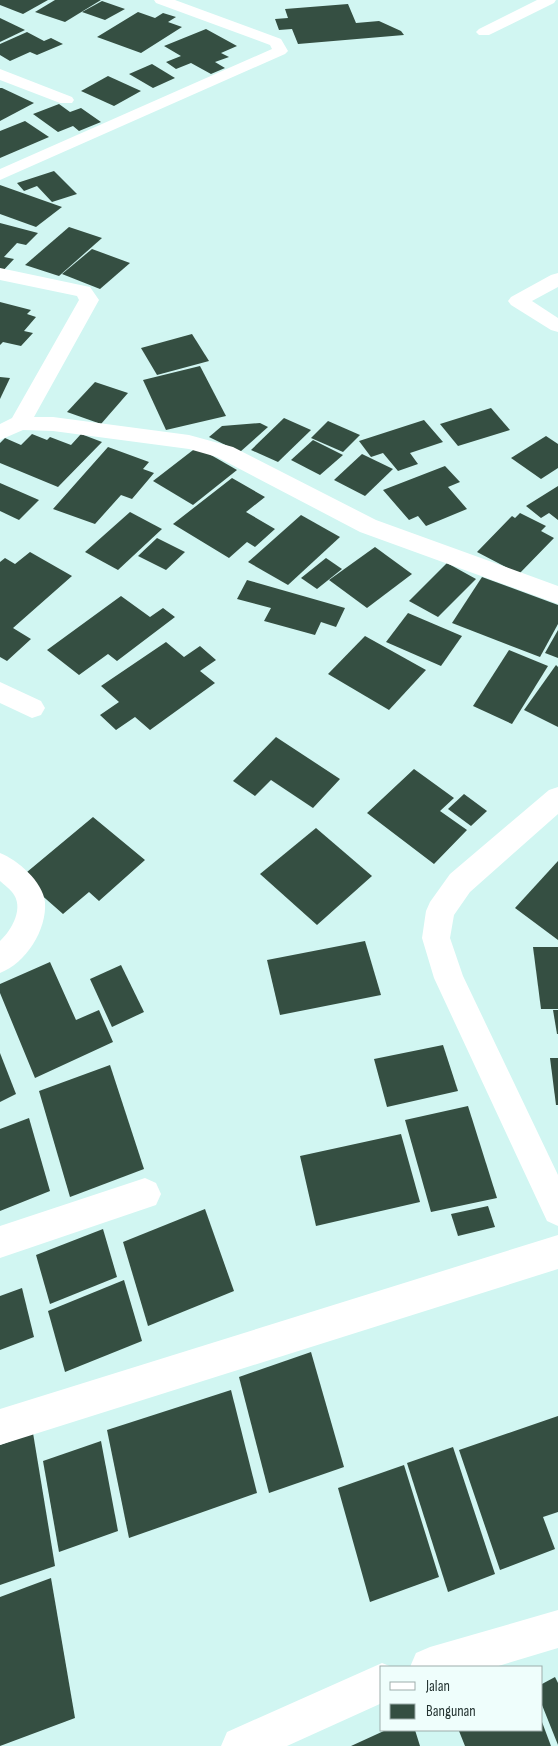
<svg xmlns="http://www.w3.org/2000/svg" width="558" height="1746" font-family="'Sofia Sans Condensed',sans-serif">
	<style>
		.building { fill: #354f42 }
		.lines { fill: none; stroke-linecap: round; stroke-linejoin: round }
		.minor { fill: #fff; fill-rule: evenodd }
	</style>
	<rect width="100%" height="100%" fill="#d1f6f2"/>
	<!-- building -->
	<g class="building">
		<path d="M0,0H48L23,14L0,5Z"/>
		<path d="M55,0H101L65,22L35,12Z"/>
		<path d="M102,1L125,9L105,20L82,12Z"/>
		<path d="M348,4L356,23L379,21L401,31L404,35L298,44L292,29L279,30L275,19L288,18L285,9Z"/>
		<path d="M138,12L155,18L163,13L176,17L168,22L182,27L141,53L97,37Z"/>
		<path d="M0,18L25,30L0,42Z"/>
		<path d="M206,29L237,46L221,53L229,57L215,62L225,68L211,74L191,63L176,69L166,62L181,56L164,46Z"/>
		<path d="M27,32L44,41L51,38L63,44L37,55L30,52L10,61L0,55V44Z"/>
		<path d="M152,64L175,78L153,88L129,74Z"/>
		<path d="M108,76L141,91L114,106L81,91Z"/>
		<path d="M0,88H2L34,103L0,121Z"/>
		<path d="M59,104L70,112L81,108L101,122L79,131L73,126L58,132L33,114Z"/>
		<path d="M25,121L49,137L0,158V131Z"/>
		<path d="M54,171L77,194L52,202L37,186L24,191L17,183Z"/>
		<path d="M0,185L62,207L36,227L0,214Z"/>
		<path d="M0,223L38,233L26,245L17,243L4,257L14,259L0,274Z"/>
		<path d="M69,227L102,238L59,276L25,265Z"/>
		<path d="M92,249L130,263L100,289L62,274Z"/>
		<path d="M0,302L31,310L27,314L36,317L24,331L33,333L21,346L3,342L0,345Z"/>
		<path d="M192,334L209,361L157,375L141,348Z"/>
		<path d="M200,366L226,416L166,430L143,380Z"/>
		<path d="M0,377L10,378L0,399Z"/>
		<path d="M95,382L128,393L101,424L67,412Z"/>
		<path d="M491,408L510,430L458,446L440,424Z"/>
		<path d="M284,418L311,430L278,462L251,450Z"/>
		<path d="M424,420L443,442L410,453L418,464L398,471L383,453L371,457L359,441Z"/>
		<path d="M328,421L360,435L343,452L311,438Z"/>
		<path d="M260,423L268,427L240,452L209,437L222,426Z"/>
		<path d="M32,434L47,440L50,437L71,445L81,434L102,442L58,487L0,463V443L5,438L21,445Z"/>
		<path d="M546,436L558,444V468L541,479L511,458Z"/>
		<path d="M313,440L343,455L320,475L291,460Z"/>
		<path d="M108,447L149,462L143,469L154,473L132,499L121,495L95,524L53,509Z"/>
		<path d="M197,447L237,470L193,505L153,481Z"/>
		<path d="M362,454L393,469L365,496L334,480Z"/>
		<path d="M445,466L460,482L448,487L467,509L426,526L418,516L409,520L383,490Z"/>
		<path d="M232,478L265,497L246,512L275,529L255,547L247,542L229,558L173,524Z"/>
		<path d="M0,483L39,500L19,520L0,511Z"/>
		<path d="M558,486V520L549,513L541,518L526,506Z"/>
		<path d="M130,512L162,529L118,570L85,552Z"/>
		<path d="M520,513L546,526L541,531L554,538L519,574L477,552L512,516L515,518Z"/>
		<path d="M301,515L340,537L288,585L248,562Z"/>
		<path d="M157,538L185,552L166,570L138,556Z"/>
		<path d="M375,547L412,574L367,608L329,580Z"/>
		<path d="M30,552L72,576L13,628L31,639L7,661L0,657V562L5,558L15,564Z"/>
		<path d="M326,558L342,569L317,589L301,578Z"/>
		<path d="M447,563L476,579L438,617L409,601Z"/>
		<path d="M482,577L558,605V624L540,657L452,623Z"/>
		<path d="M247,580L345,608L336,627L321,622L315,635L264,621L271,608L237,599Z"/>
		<path d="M121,596L150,617L163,608L175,617L117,661L108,654L79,675L47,650Z"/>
		<path d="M408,613L462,636L441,666L386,642Z"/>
		<path d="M558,630V658L545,653Z"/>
		<path d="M365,636L426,670L389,710L328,674Z"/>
		<path d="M166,642L184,657L200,646L216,660L200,671L215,683L150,730L135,717L116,730L100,715L119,702L101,686Z"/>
		<path d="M509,650L548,666L512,724L473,706Z"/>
		<path d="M556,665L558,667V727L524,710Z"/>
		<path d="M276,737L340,779L313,808L271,780L255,796L233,781Z"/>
		<path d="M414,769L454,798L440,811L467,830L434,864L367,813Z"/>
		<path d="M464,794L487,811L471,826L448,809Z"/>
		<path d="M93,817L145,860L99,901L89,892L63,914L21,877Z"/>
		<path d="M316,828L372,876L317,925L260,874Z"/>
		<path d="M558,861V940L515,908Z"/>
		<path d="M365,941L381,995L280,1015L267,960Z"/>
		<path d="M533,947H558V1009H541Z"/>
		<path d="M50,962L76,1020L99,1010L113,1042L35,1078L0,993V984Z"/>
		<path d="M121,965L144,1012L112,1027L90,979Z"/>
		<path d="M553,1010H558V1034H557Z"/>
		<path d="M443,1045L458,1091L387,1107L374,1059Z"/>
		<path d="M0,1053L16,1094L0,1102Z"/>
		<path d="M550,1058H558V1105H556Z"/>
		<path d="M110,1065L144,1169L70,1197L39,1091Z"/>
		<path d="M468,1106L497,1198L431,1212L405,1120Z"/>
		<path d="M29,1118L50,1191L0,1211V1129Z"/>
		<path d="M401,1134L420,1202L316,1226L300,1156Z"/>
		<path d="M488,1206L495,1227L458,1236L451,1214Z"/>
		<path d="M205,1209L234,1291L148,1326L123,1242Z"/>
		<path d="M103,1229L117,1277L50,1304L36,1255Z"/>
		<path d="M124,1280L142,1341L65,1372L48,1311Z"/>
		<path d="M22,1288L34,1337L0,1350V1296Z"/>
		<path d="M311,1352L344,1467L269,1493L239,1377Z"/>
		<path d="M231,1390L257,1493L129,1538L107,1430Z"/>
		<path d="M558,1416V1512L543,1517L555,1549L500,1570L459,1450Z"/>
		<path d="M33,1433L55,1566L0,1585V1445Z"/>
		<path d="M101,1441L118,1531L59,1552L43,1461Z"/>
		<path d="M453,1447L495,1574L448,1592L407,1463Z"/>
		<path d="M404,1465L439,1577L370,1602L338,1488Z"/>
		<path d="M51,1578L75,1718L0,1746V1597Z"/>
		<path d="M555,1677L558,1683V1745L542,1705V1684Z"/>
		<path d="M542,1722L551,1746H465L459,1731L542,1730Z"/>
		<path d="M386,1730H415L420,1746H351Z"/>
	</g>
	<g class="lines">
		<!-- minor -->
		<g class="minor">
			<path d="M154,0H175L281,39L288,51L285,54L0,180V169L272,49L270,45L156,3Z"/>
			<path d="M537,0H556L554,3L489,35H479L476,32L479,29Z"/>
			<path d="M0,69L72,97L74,100L72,103H60L0,80Z"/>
			<path d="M0,268L90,287L99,300L34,417H53L189,435L233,447L376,520L558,586V604L360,532L217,457L189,449L53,431L23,430L0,440V424L12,418L79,300L77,296L0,280Z"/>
			<path d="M558,273V287L532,301L558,318V332L551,330L511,305L508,301L511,297L551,275Z"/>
			<path d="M0,682L41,701L45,708L41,715L32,718L0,703Z"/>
			<path d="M558,787V814L470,892L454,915L450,938L463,976L558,1175V1226L547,1221L434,978L422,938L426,911L430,902L450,874L549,790Z"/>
			<path d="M0,853C18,860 43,882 45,902C47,930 26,963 0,973V941C12,930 25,907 12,892C9,888 4,885 0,881Z"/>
			<path d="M145,1178L156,1183L161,1194L156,1205L0,1258V1226Z"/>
			<path d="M558,1235V1269L0,1445V1409Z"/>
			<path d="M558,1610V1648L495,1667H410L416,1653L430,1647Z"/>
			<path d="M382,1663L392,1667H382V1703L287,1746H221L227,1732Z"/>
		</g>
	</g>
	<!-- legend -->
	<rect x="380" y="1666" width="162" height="65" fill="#effefc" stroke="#9eadab"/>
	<rect x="390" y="1682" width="25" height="8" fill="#ffffff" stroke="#9eadab"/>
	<text x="426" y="1691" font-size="15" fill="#253432">Jalan</text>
	<rect x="390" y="1704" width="25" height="15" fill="#354f42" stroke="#9eadab"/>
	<text x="426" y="1716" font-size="15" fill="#253432">Bangunan</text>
</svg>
